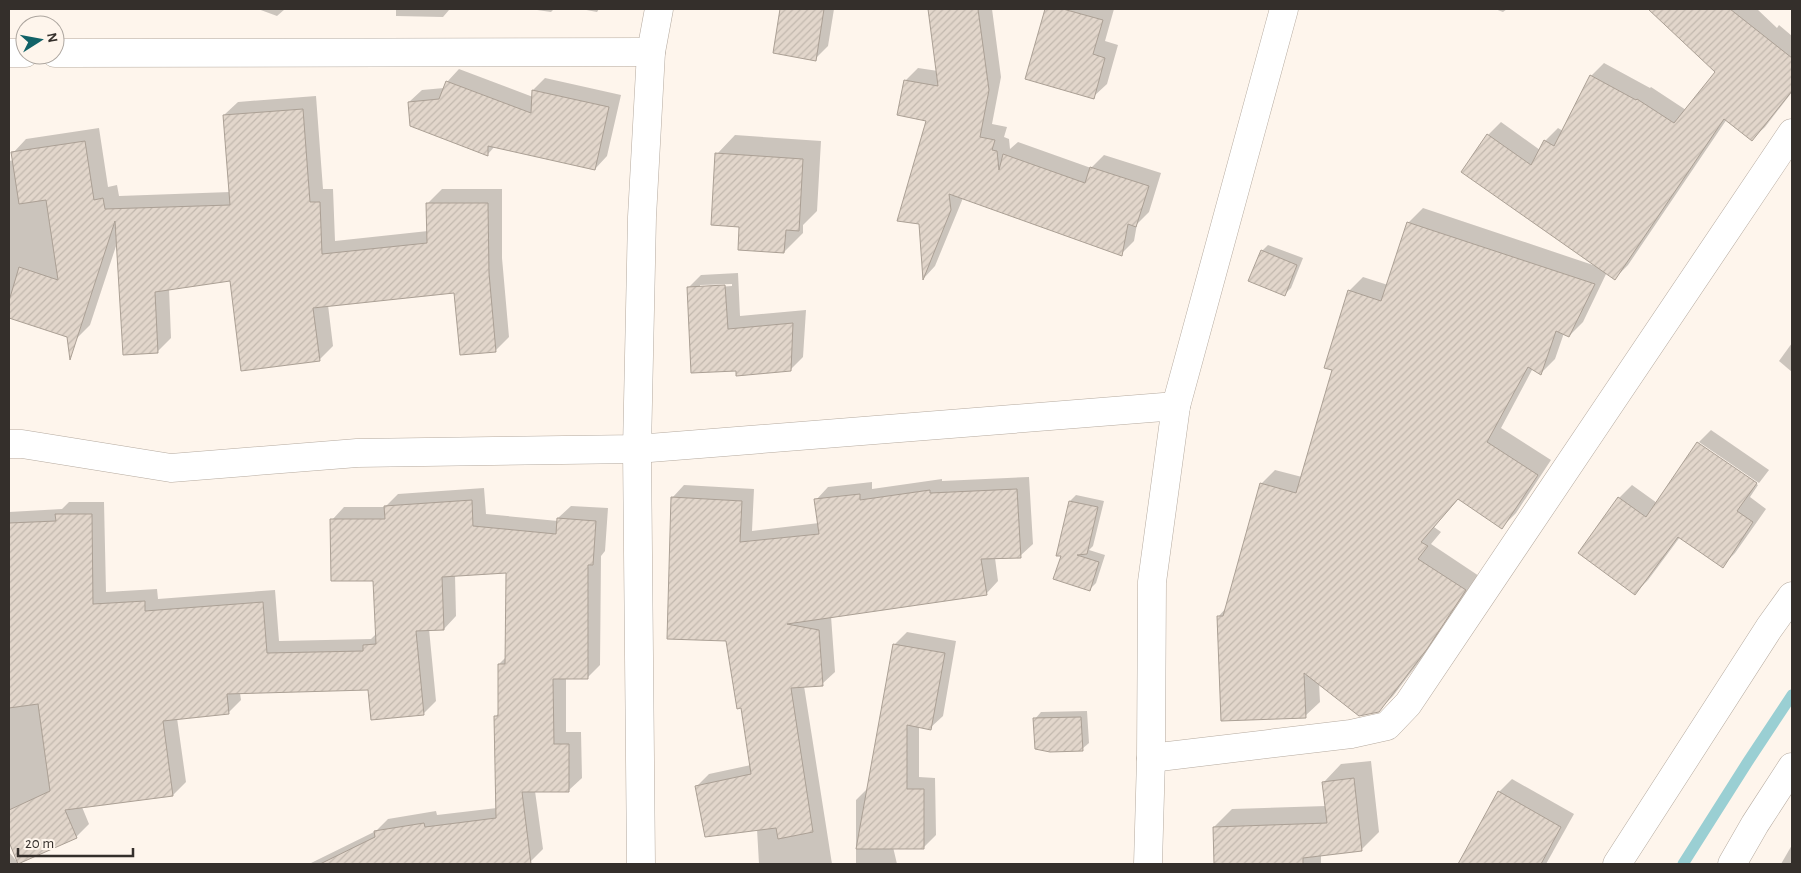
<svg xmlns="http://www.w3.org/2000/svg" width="1801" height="873" font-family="'Alegreya Sans',sans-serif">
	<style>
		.shadow { fill: #0003; fill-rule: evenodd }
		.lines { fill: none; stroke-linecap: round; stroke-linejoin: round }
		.stream { stroke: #9acfd3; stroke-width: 11 }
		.building { fill: url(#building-hatch); stroke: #aba095 }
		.minor-casing { stroke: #b5aa9f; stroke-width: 29 }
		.minor { stroke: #fff; stroke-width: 28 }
	</style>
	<defs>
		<pattern id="building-hatch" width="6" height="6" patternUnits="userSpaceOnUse" patternTransform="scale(1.25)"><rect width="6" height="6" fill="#e2d6cb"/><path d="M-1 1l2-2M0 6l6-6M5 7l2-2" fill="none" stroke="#c2b8ae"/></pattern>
	</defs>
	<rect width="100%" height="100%" fill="#fef5ec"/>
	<!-- shadow -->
	<g class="shadow">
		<path d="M258,9H285L277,16Z"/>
		<path d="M396,9H463L449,10L443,17L396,16Z"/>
		<path d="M530,9H554L551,12Z"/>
		<path d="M581,9H599L597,12Z"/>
		<path d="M782,9H834L828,46L815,59L775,52Z"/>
		<path d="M929,9H992L1001,77L992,124L1007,127L1004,137L1009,139L1010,149L1018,142L1091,168L1104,155L1161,173L1149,212L1137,224L1134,241L1121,254L963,198L935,266L924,278L928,120L905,81L918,68L938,71Z"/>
		<path d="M1046,9H1114L1105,41L1118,45L1107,84L1093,97L1026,78Z"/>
		<path d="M1495,9H1507L1503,12Z"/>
		<path d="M1650,9H1757L1777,28L1779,25L1792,36V92L1765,127L1752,139L1727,119L1628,265L1615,278L1607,272L1583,322L1569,336L1564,333L1555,359L1541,373L1533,368L1501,428L1551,460L1516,513L1502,527L1459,498L1434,527L1441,532L1431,544L1479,576L1441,633L1393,696L1378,711L1319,683L1320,702L1305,716L1218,617L1226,608L1261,484L1275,470L1302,477L1333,370L1349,291L1363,277L1388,285L1408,223L1423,208L1596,266L1488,135L1501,122L1540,150L1545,141L1558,128L1563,131L1591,76L1604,63L1650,88L1651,87L1686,110L1717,72Z"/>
		<path d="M459,69L533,97V90L545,78L621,95L607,156L595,169L495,146L488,154L409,102L422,90L444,88L447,82Z"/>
		<path d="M316,96L323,189H333L335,241L428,231V203L442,189H502V258L509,337L495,351L455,292L328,305L333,346L319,360L231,279L169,288L171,338L157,352L118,240L90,325L76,339L9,317V161L14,160L13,153L26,139L99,128L108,187L117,185L119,196L230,192L224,115L238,102Z"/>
		<path d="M735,135L821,141L817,211L803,225V233L784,252L717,154Z"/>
		<path d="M1268,245L1303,258L1291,288L1285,294L1262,251Z"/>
		<path d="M738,273L740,316L806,310L803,357L790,370H737L688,288L701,275ZM732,284V286L700,288V285Z"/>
		<path d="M1792,343V372L1779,361Z"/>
		<path d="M1711,430L1769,470L1759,483L1699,442Z"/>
		<path d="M1699,442V445L1758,485L1750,497L1766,509L1735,553L1722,566L1680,537L1648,580L1635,593L1579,552L1619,498L1632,485L1657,503Z"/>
		<path d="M1029,477L1033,544L1020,556L995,558L998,581L986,594L831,616L835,672L822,684L804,686L832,864H759L757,829L697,786L709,774L751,765L742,707L727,640L672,498L684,485L754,489L752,531L819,523L816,500L828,487L872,482V489L942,479V481Z"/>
		<path d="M484,488L486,514L558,521V518L571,506L608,508L605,551L601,556L600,665L587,678H566V732H581L582,778L569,790L535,791L543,849L530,862L512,864H309L376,831L388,819L436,811L437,815L497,808L495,717L499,713V664L506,657L507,571L455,575L456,616L444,629H429L436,701L424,713L369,689L240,693L241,700L228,713L177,718L186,782L173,795L82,807L89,824L76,837L19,862L9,838V512L62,509L69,502H104L106,592L157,589L158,599L275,590L279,641L371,639L377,633L374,580L332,520L344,507H385L398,494Z"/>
		<path d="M1076,495L1104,501L1093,546L1089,550L1105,555L1096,583L1090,589L1062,554L1070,501Z"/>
		<path d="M907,632L956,641L943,716L930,728L919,726V777L935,778L936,835L924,847H893L897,864H856V800L869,787L895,644Z"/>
		<path d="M1087,711L1089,743L1082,749L1035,719L1041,712Z"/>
		<path d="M1371,761L1379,832L1361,850L1321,854V864H1215L1214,827L1232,809L1326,806L1324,782L1341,764Z"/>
		<path d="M1512,779L1574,814L1546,864H1459L1499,792Z"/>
		<path d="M1792,845V864H1781Z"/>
		<path d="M9,852L19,864H9Z"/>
	</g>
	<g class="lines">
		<!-- stream -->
		<path class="stream" d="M1683,864L1747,763L1792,695"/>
	</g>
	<!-- building -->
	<g class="building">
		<path d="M780,9H824L816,61L773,53Z"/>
		<path d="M928,9H978L989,90L980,137L995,140L992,150L997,151L999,170L1003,154L1085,183L1090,167L1149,186L1136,227L1128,224L1122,256L949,194L951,210L923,280L919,224L897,221L926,121L897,115L904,80L938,86Z"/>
		<path d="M1045,9H1063L1103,20L1093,54L1105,58L1094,99L1025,79Z"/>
		<path d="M1648,9H1730L1792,58V91L1752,141L1724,119L1615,280L1461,172L1487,134L1531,165L1544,140L1554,146L1590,75L1636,100L1637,99L1674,123L1715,72Z"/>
		<path d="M446,81L531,113L532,90L609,107L595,170L488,146V156L410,126L408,102L439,99Z"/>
		<path d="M303,109L310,202H320L322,254L427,243L426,203H488L489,273L496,352L460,355L454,293L313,308L320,361L241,371L230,281L155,292L158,353L123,355L115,221L70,360L67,337L9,318V301L19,267L58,280L46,200L19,204L11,152L85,141L94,200L103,198L105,209L230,205L223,115Z"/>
		<path d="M715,153L803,159L799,231L786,230L784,253L738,250L739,227L711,225Z"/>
		<path d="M1407,222L1595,284L1569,337L1556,331L1541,375L1528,367L1487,442L1538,475L1502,529L1458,499L1421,542L1428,546L1418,559L1466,590L1427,649L1379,712L1359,716L1304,673L1306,718L1221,721L1217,616H1223L1260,483L1296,493L1332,370L1324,368L1348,290L1381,301Z"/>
		<path d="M1261,250L1297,265L1285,296L1248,281Z"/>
		<path d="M725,285L728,329L793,323L791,371L736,376V371L691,373L687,287Z"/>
		<path d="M1697,442L1757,483L1737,511L1753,522L1723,568L1678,537L1635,595L1578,553L1618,497L1646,517Z"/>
		<path d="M1017,489L1021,558L981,559L987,595L787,624L819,630L823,686L791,688L813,832L778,839L776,828L705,837L695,786L751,774L741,708L737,709L726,641L667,639L671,497L742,501L740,542L819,534L814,499L860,494V500L930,490V493Z"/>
		<path d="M472,500L473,526L556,534L557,518L596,521L593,565H588V679H553L554,744H569V792H522L531,864H320L375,837L374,831L424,823L425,827L496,818L494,716H498V664H505L506,573L442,577L444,630L416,631L424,715L371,720L368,690L227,694L229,714L163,721L173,796L65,810L77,838L18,864L9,842V810L50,791L38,704L9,708V523L56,521L55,514H92L93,604L145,601V611L263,602L267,653L363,651V645L376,644L373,581H331L330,519H385L384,506Z"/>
		<path d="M1069,501L1098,507L1087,554L1077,555L1099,562L1090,591L1053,579L1061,556H1056Z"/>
		<path d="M893,644L945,653L931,730L907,725V789H924V849H856Z"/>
		<path d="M1081,717L1083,751L1050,752L1035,749L1033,718Z"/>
		<path d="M1354,778L1362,851L1303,858V864H1214L1213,827L1327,823L1322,782Z"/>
		<path d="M1498,791L1561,827L1541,864H1458Z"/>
	</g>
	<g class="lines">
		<!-- minor casing -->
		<g class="minor-casing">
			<g id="minor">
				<path d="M9,53H25"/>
				<path d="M55,53L651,52"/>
				<path d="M9,444H22L171,468L357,453L637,449L1176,406"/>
				<path d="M1151,758L1351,734L1387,726L1408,704C1537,514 1663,323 1792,133"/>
				<path d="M641,864L637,449L642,217L651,52L659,9"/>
				<path d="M1148,864L1151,758L1152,582L1176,406L1284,9"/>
				<path d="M1617,864L1769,628L1792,596"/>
				<path d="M1732,864L1755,824L1792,767"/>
			</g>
		</g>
		<!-- minor -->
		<use href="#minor" class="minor"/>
	</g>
	<!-- border -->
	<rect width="1801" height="873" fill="none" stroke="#342f2b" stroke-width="20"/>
	<!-- north arrow -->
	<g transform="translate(40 40) rotate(79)"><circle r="24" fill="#fef5ec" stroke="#ada69f"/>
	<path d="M0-4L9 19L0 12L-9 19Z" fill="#116267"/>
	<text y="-8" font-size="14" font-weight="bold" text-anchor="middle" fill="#342f2b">N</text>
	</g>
	<!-- scale -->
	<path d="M18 848v8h115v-8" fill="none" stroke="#342f2b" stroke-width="2.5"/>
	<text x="25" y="848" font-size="15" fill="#342f2b" stroke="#fef5ec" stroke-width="4" paint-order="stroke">20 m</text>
</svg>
